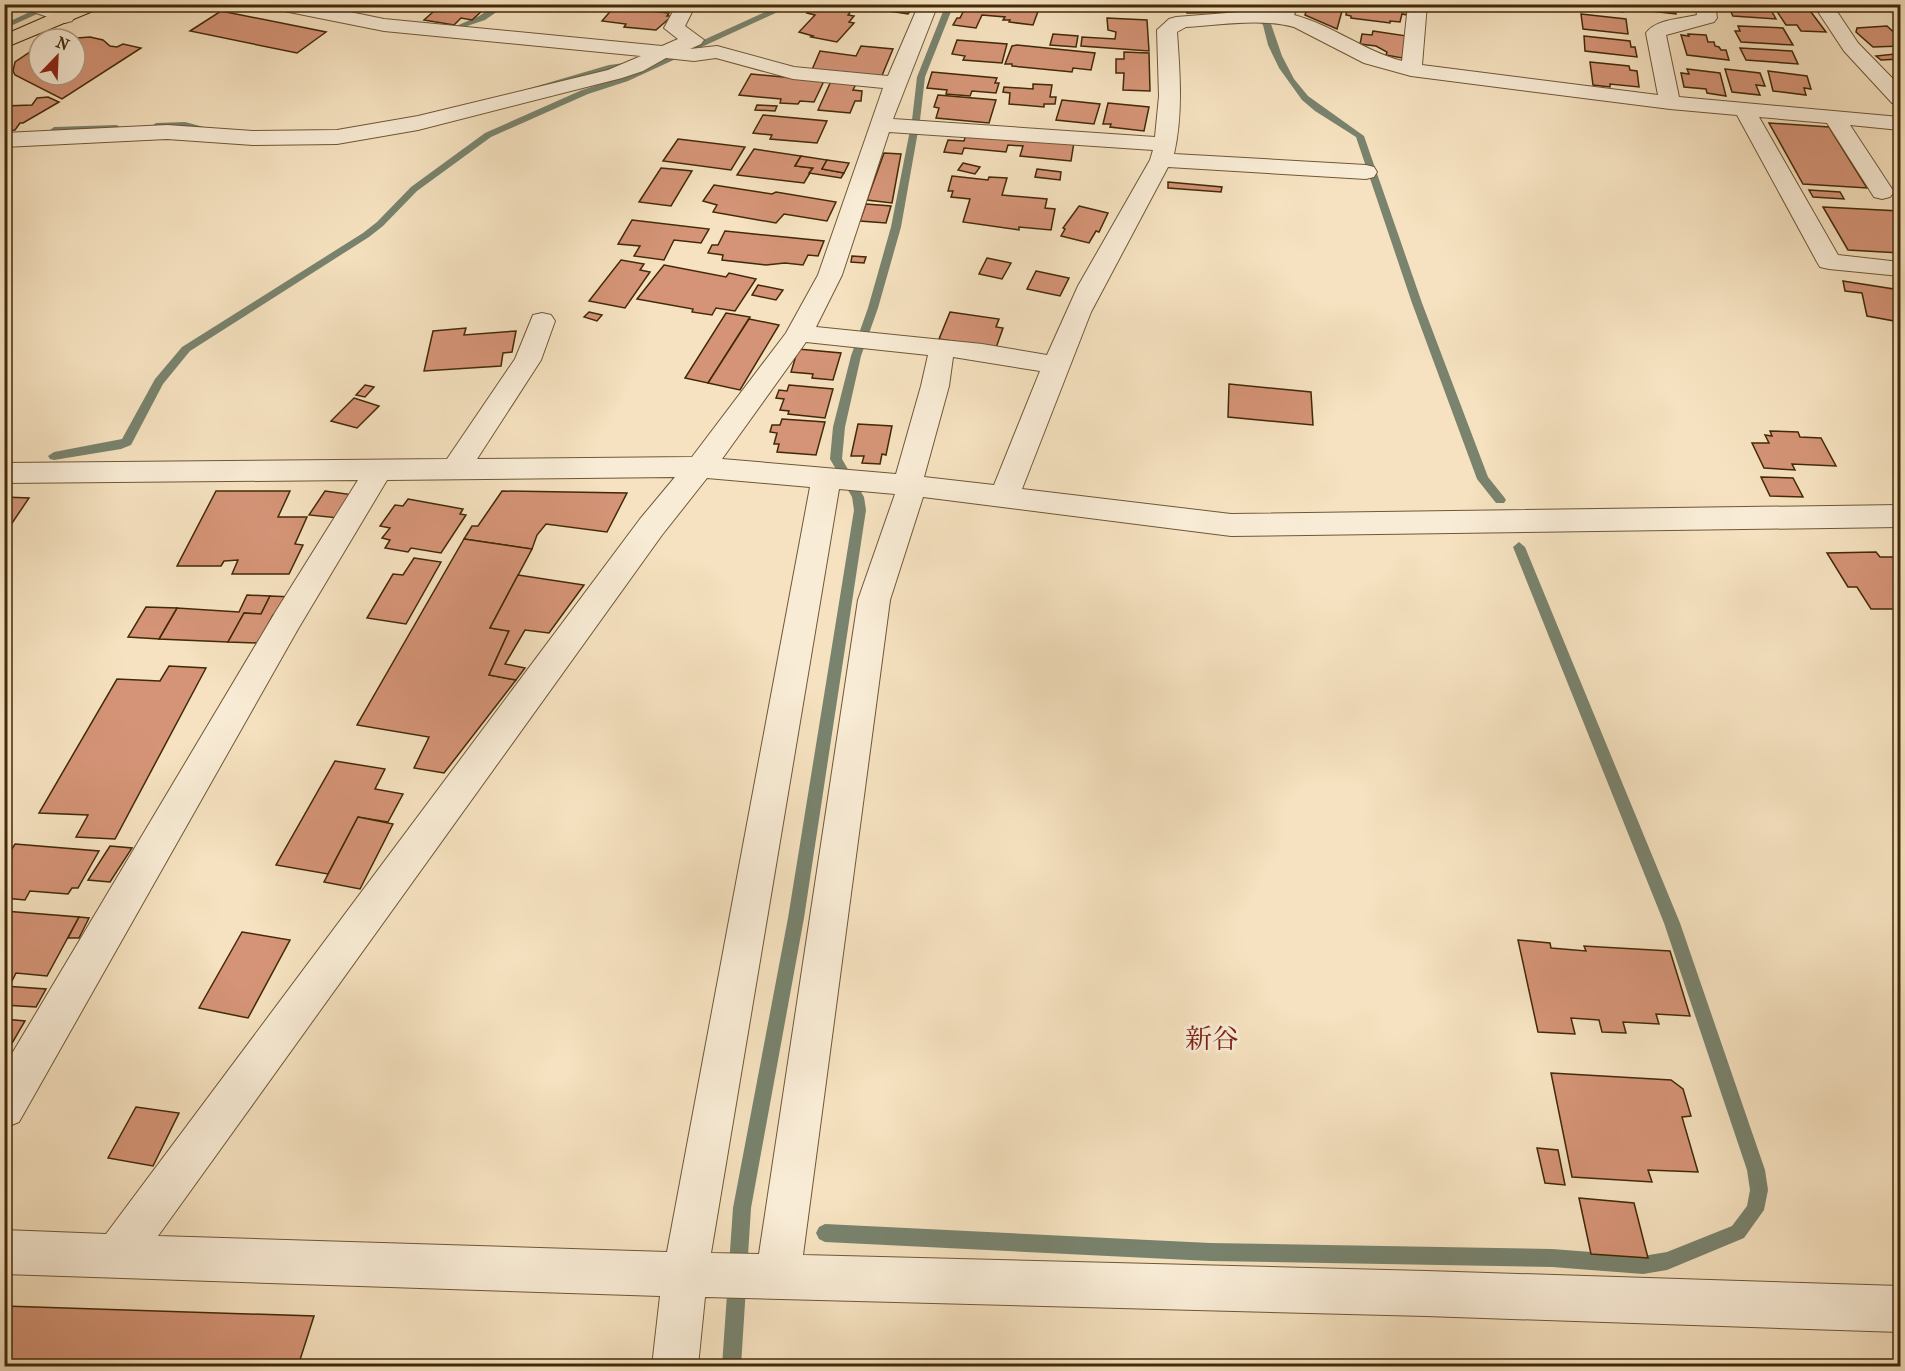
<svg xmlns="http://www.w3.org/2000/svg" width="1905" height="1371" font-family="'IM FELL French Canon','Noto Serif JP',serif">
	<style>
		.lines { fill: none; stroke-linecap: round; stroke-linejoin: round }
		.stream { fill: #79836e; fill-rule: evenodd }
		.building { fill: #d59477; stroke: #422a08; stroke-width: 1.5 }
		.minor-casing { stroke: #6f5836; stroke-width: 2 }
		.major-casing { stroke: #422a08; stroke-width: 2 }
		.minor { fill: #f9ecd6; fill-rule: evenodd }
		.major { fill: #f6e2c0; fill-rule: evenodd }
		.labels { text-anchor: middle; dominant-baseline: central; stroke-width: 6; stroke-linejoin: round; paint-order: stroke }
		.near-quarter-label { font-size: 27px; fill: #7a1f14; stroke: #f9ecd6 }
	</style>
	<rect width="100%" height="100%" fill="#f6e2c0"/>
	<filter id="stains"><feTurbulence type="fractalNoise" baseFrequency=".00333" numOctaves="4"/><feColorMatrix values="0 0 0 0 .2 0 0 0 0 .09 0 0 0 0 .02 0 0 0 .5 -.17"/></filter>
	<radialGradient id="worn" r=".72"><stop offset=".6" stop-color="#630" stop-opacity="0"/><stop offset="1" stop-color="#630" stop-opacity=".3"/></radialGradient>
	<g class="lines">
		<!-- stream -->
		<g class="stream">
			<path d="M21,4H33L4,16V11Z"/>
			<path d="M47,4H59L4,29V24Z"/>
			<path d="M498,4H508L485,20L458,29L454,27L479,16Z"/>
			<path d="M783,4H795L628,81L588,94L491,137L417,191L383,226L369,237L190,351L163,384L131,445L121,449L54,460L50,459L48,456L54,452L122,439L155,379L182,347L363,233L377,222L411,187L485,133L582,90L622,77Z"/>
			<path d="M946,4H954L925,77L920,120L901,227L878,308L861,356L845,427L842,459L864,497L866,510L804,918L751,1208L741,1366H722L733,1208L788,918L854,510L852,497L830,459L833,427L851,356L868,308L891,227L912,120L917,77Z"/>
			<path d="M1241,4H1250L1271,24L1282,56L1294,79L1308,96L1364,136L1422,303L1488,477L1504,497L1506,500L1504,503H1496L1477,479L1412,303L1356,137L1315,111L1302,100L1279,68L1268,45L1263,25Z"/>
			<path d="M632,62L635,63V67L612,69L531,92L527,89L609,65Z"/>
			<path d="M185,122L215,130L211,133L185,128L156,129L152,126L156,123Z"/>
			<path d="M116,125L119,126V130L54,133L50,130L54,127Z"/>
			<path d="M1519,542L1525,547L1680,923L1765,1170L1768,1190L1764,1210L1744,1238L1667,1270L1643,1274L1552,1267L1210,1261L825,1242L819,1239L816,1233L819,1227L825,1224L1210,1243L1552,1249L1643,1256L1667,1252L1732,1226L1747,1206L1750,1190L1747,1170L1664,923L1513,547Z"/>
		</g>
	</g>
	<!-- building -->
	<g class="building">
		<path d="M442,4H448L483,10L472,20L461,18L454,25L424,20Z"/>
		<path d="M815,4L851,11L848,15L854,16L849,22L854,23L837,42L811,37L813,36L799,32L815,15L807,13Z"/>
		<path d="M843,4H915L908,14Z"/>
		<path d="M967,4H1025L1040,6L1033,25L1009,22L1010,20H1003L1005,17L982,15L976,28L953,25L957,18H960Z"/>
		<path d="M1184,4H1231L1234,12L1187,13Z"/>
		<path d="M1308,4H1344L1337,29L1305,15Z"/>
		<path d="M1348,4H1394L1408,6L1407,15L1402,14L1400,22L1390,21V23L1351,18V16L1346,15Z"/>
		<path d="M1580,4H1622L1623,12L1580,7Z"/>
		<path d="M1632,4H1674L1676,14L1632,9Z"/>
		<path d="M1732,4L1768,5L1776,19L1733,16L1728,6H1733Z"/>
		<path d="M1772,4L1794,5L1796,8H1808L1826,32L1801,31L1797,25H1786Z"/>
		<path d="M614,7L669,13L667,16H672L656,30L624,27L626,24L602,21Z"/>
		<path d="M221,11L326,32L297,53L190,31Z"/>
		<path d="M1581,14L1626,19L1628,34L1583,29Z"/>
		<path d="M1107,18L1147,20L1149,51L1081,46L1082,37L1115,39L1116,32L1108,30Z"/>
		<path d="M1738,26L1783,28L1793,45L1741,42L1735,31H1740Z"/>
		<path d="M1887,26L1900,38V46L1873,47L1856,32L1857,28Z"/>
		<path d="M1373,31L1407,36L1402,58L1386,55L1387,52L1376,46L1360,44L1362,34L1372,35Z"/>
		<path d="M1053,34L1078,36L1076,47L1050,45Z"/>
		<path d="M1688,34L1706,35L1708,42H1714L1715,46L1719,47L1721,50H1726L1729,60L1687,55L1681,35L1689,36Z"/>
		<path d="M1584,36L1630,41L1631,47H1635L1637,57L1585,51Z"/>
		<path d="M90,37L103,40L110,46L117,47L123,44L141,48L62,99L15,75L13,71L15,62L39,46V75H75V39H63Z"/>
		<path d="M957,40L1007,44L1002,63L963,60L965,56L952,54Z"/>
		<path d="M1017,45L1095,53L1091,70L1073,68L1072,72L1012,66V64H1005L1012,46Z"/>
		<path d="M861,46L893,49L881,78L811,72L820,51L856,56Z"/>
		<path d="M1740,48L1792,51L1798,64L1746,60Z"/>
		<path d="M1124,52L1149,53L1150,91L1123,90L1124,73H1116V59H1124Z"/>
		<path d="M1895,54L1900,59L1881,60L1876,56Z"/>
		<path d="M1590,62L1629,66L1630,70L1637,71L1639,87L1610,84V87L1593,85Z"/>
		<path d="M1687,69L1720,73L1726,96L1707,93L1706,89L1684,87L1681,73L1689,74Z"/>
		<path d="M1725,69L1760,73L1765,86L1756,85L1760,95L1732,92Z"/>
		<path d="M1768,71L1807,76L1811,89L1804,88L1806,95L1773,91Z"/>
		<path d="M932,72L997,78L995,83H999L996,93L972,91L970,96L946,94L947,90L927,88Z"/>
		<path d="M751,74L824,81L814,102L800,101L798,104L780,103L781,99L739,95Z"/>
		<path d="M831,81L856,84L853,90L862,91L861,101H855L850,113L818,110Z"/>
		<path d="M1033,84L1052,85L1050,97H1056L1055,104H1044V107L1009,104L1010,93L1003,92L1004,87L1033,89Z"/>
		<path d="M938,95L996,100L989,123L936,118L939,108L934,107Z"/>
		<path d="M48,97L59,102L23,123H20L15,130L4,131V106L32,105L37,98Z"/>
		<path d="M1062,100L1100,104L1094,124L1056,120Z"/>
		<path d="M1108,103L1149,107L1144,131L1110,127L1111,124H1103Z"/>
		<path d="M757,105L777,106L775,111L755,110Z"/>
		<path d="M763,115L827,121L817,143L770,139L772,135L753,133Z"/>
		<path d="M1769,123L1829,127L1867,188L1803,184Z"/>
		<path d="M967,132L1074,142L1071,161L1020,156L1023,146L1008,145L1006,152L964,148L962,154L944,152L948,140L964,141Z"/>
		<path d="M678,139L745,147L731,170L663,161Z"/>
		<path d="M754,149L801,156L795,166L813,168L804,183L737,175Z"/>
		<path d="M884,153L901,154L892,203L867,200Z"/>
		<path d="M801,156L827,160L822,169L844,173L841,178L809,173L813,168L795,166Z"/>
		<path d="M827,160L849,163L844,173L822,169Z"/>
		<path d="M963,163L980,167L975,174L958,170Z"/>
		<path d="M661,168L692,171L671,206L639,202Z"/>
		<path d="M1037,169L1061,172L1060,180L1035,177Z"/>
		<path d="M952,176L988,180L989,177L1007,178L1002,195L1047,199L1045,208L1055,209L1051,230L1019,227V230L963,222L970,199L951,197L953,191H948Z"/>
		<path d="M1168,182L1222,187L1221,192L1168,188Z"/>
		<path d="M714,185L772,194L776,192L836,202L827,221L784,214L776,223L713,212L717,205L703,201Z"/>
		<path d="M1809,190L1840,192L1844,199L1813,197Z"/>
		<path d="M866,204L891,206L886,223L860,221Z"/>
		<path d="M1079,206L1108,213L1099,232L1096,231L1089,243L1061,236L1065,229L1063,228Z"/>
		<path d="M1823,207L1900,211V253L1848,250Z"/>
		<path d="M632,220L709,229L701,243L674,240L664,260L634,256L640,246L618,244Z"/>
		<path d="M725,231L824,241L818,256L808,255L803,265L785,263L766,265L722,260L723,255L708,253L712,245H718Z"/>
		<path d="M852,256L866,257L864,263L851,262Z"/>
		<path d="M987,258L1011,263L1002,279L979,274Z"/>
		<path d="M621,260L644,264L640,270L650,272L625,308L589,301Z"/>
		<path d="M664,265L726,277L729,273L756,279L735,311L716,308L712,315L692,312L693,309L637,299Z"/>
		<path d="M1036,271L1069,278L1060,296L1027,289Z"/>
		<path d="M1843,281L1900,290V322L1867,316L1862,293L1845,291Z"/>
		<path d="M758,285L783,290L776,300L752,295Z"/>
		<path d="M589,312L602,315L597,321L584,317Z"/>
		<path d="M950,312L999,319L996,327L1003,328L996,348L939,339Z"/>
		<path d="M726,313L750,317L708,383L685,378Z"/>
		<path d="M749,319L779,325L740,390L708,383Z"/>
		<path d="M466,328L464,335L516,331L512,352L503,353L501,366L424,371L433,331Z"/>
		<path d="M798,349L841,353L833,380L812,378L813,374L791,372Z"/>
		<path d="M1229,384L1311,392L1313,425L1228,417Z"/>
		<path d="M365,385L374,387L365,397L356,395Z"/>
		<path d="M789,385L833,389L825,418L788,414L789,411L780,410L784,399L776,398L779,390L787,391Z"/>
		<path d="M354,398L379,406L357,428L331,421Z"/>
		<path d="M782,419L825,422L816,455L777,452L779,444H774L777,433L770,432L772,425H780Z"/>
		<path d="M858,424L892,426L886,455L882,454L880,464L862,463L864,456H851Z"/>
		<path d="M1770,431L1798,432L1800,437L1821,438L1836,466L1792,464L1795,470L1764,468L1752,443H1769L1765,435L1772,436Z"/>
		<path d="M1761,477L1793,478L1803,497L1770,496Z"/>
		<path d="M216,491H290L278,517H307L295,544L303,545L289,574H232L238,560L224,561L221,566H177Z"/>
		<path d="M325,491L354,495L339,518L309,515Z"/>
		<path d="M502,491L627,493L607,532L546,524L537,535L532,549L464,539L472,526H478Z"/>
		<path d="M4,497L29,498L4,535Z"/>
		<path d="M408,499L463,509L460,514L466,515L441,553L411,548L408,552L385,548L390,540L382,538L390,528L380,526L395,505L403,506Z"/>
		<path d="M464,539L532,549L490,628L509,631L489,675L516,680L444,773L414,768L429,737L357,725Z"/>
		<path d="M1876,552L1880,557H1894L1900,568V609H1871L1857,587H1848L1827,553Z"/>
		<path d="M414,558L441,562L406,624L367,618L393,574L403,575Z"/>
		<path d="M518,575L584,585L549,633L525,630L505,664L525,668L516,680L489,675L509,631L490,628Z"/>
		<path d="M247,595L270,596L261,614L244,613L228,642L159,639L177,608L239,612Z"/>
		<path d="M270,596L293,597L283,616L273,615L258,643L228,642L244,613L261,614Z"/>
		<path d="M146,607L177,608L159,639L128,637Z"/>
		<path d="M169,666L206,668L115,839L76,837L88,815L39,813L117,679L160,681Z"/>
		<path d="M335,761L385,769L375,789L403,794L388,822L358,817L328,874L276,865Z"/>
		<path d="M358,817L393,824L360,889L324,882Z"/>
		<path d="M15,844L99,851L78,888H72L68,894L30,891L25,900L4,898V862Z"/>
		<path d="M110,846L132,848L110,882L88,880Z"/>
		<path d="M4,911L79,917L47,976L16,973L12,981L4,980Z"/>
		<path d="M79,917L89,918L79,938H68Z"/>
		<path d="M242,932L290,940L248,1018L199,1008Z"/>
		<path d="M1518,940L1550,943L1551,948L1586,951L1584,946L1670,951L1690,1016L1656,1014L1659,1024L1623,1022L1626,1033L1602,1032L1599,1020L1571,1018L1575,1034L1538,1032Z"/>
		<path d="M4,986L46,989L36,1007L4,1005Z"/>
		<path d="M4,1019L25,1021L4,1057Z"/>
		<path d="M1551,1073L1671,1080L1683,1089L1691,1116L1682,1117L1698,1172L1648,1170L1652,1182L1572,1177Z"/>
		<path d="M136,1107L179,1113L153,1166L108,1158Z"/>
		<path d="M1537,1148L1558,1150L1565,1185L1545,1183Z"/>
		<path d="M1579,1198L1634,1203L1648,1258L1591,1254Z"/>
		<path d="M4,1306L314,1316L298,1366H4Z"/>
	</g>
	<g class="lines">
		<!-- minor casing -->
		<g class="minor-casing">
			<g id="minor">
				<path d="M20,4C36,4 64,2 75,17L72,21L65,23L22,8Z"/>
				<path d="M270,4H311L384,19L662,46L678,39L664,28L677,4H696L685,26L704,40L701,44L690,49L717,46L794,67L888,76L919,4H938L893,119L1155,137L1159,96L1157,30L1169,19L1176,17L1252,11L1276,12L1280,4H1299L1294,15C1332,25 1364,51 1402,61L1408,5L1427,4L1422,65L1658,95L1646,33C1656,19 1681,19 1697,15L1695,4H1715L1717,18L1714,22L1666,35L1679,97L1900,117V130L1850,125L1894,192L1890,197L1882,199L1874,197L1827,123L1759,117L1838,255L1900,262V276L1829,269L1820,267L1817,262L1737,115L1670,109L1411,76L1364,63L1294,27C1260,18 1221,25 1186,27L1177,32C1180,73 1183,115 1174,154L1366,165L1374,167L1377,172L1374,177L1366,179L1168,167L1091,312L1022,489L1231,514L1900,505V527L1231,536L923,497L890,600L803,1255L1426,1271L1900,1286V1332L1426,1316L705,1297L698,1366H652L660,1296L4,1274V1230L106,1234L640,519L675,477L387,480L298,629L19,1122L4,1128V1067L276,611L358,480L4,483V463L447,459L515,359L533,315L542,313L551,315L555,321L541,360L477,459L692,457L786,333L818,275L883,88L793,79L716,58L694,61L666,58L643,71L622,78L418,130L337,144L253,145L167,139L4,147V133L167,125L253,131L337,130L418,116L608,70L641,56L384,31L279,10L272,8ZM889,132L1153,150L1150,160L1078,286L1047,355L982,344L816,327L842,275ZM806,342L928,355L921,386L896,474L722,459ZM953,357L1040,371L994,485L924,477L949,386ZM707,478L810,487L667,1252L158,1236L662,535ZM839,489L895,494L858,600L759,1254L711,1253Z"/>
				<path d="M1813,4H1832L1858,43L1900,86V104L1892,103L1844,51Z"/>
			</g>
		</g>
		<!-- major casing -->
		<g class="major-casing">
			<path id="major" d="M75,4H102L100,8L4,48V35Z"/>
		</g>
		<!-- minor -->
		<use href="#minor" class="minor"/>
		<!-- major -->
		<use href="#major" class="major"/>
	</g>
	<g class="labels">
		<!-- near-quarter labels -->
		<g class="near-quarter-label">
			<text x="1212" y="1039">新谷</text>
		</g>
	</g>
	<!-- margin -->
	<rect width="1905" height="1371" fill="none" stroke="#f6e2c0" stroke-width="24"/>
	<rect x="6" y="6" width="1893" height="1359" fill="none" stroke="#422a08" stroke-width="3"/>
	<rect x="12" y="12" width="1881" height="1347" fill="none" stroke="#422a08" stroke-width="1.5"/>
	<!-- north arrow -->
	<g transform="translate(57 57) rotate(23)"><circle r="28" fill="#f9ecd6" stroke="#b09e84" stroke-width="1.5"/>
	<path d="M0-4.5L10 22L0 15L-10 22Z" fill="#8f2418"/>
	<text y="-9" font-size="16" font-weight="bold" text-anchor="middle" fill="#422a08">N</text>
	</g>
	<rect width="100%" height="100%" filter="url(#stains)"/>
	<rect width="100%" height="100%" fill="url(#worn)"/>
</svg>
